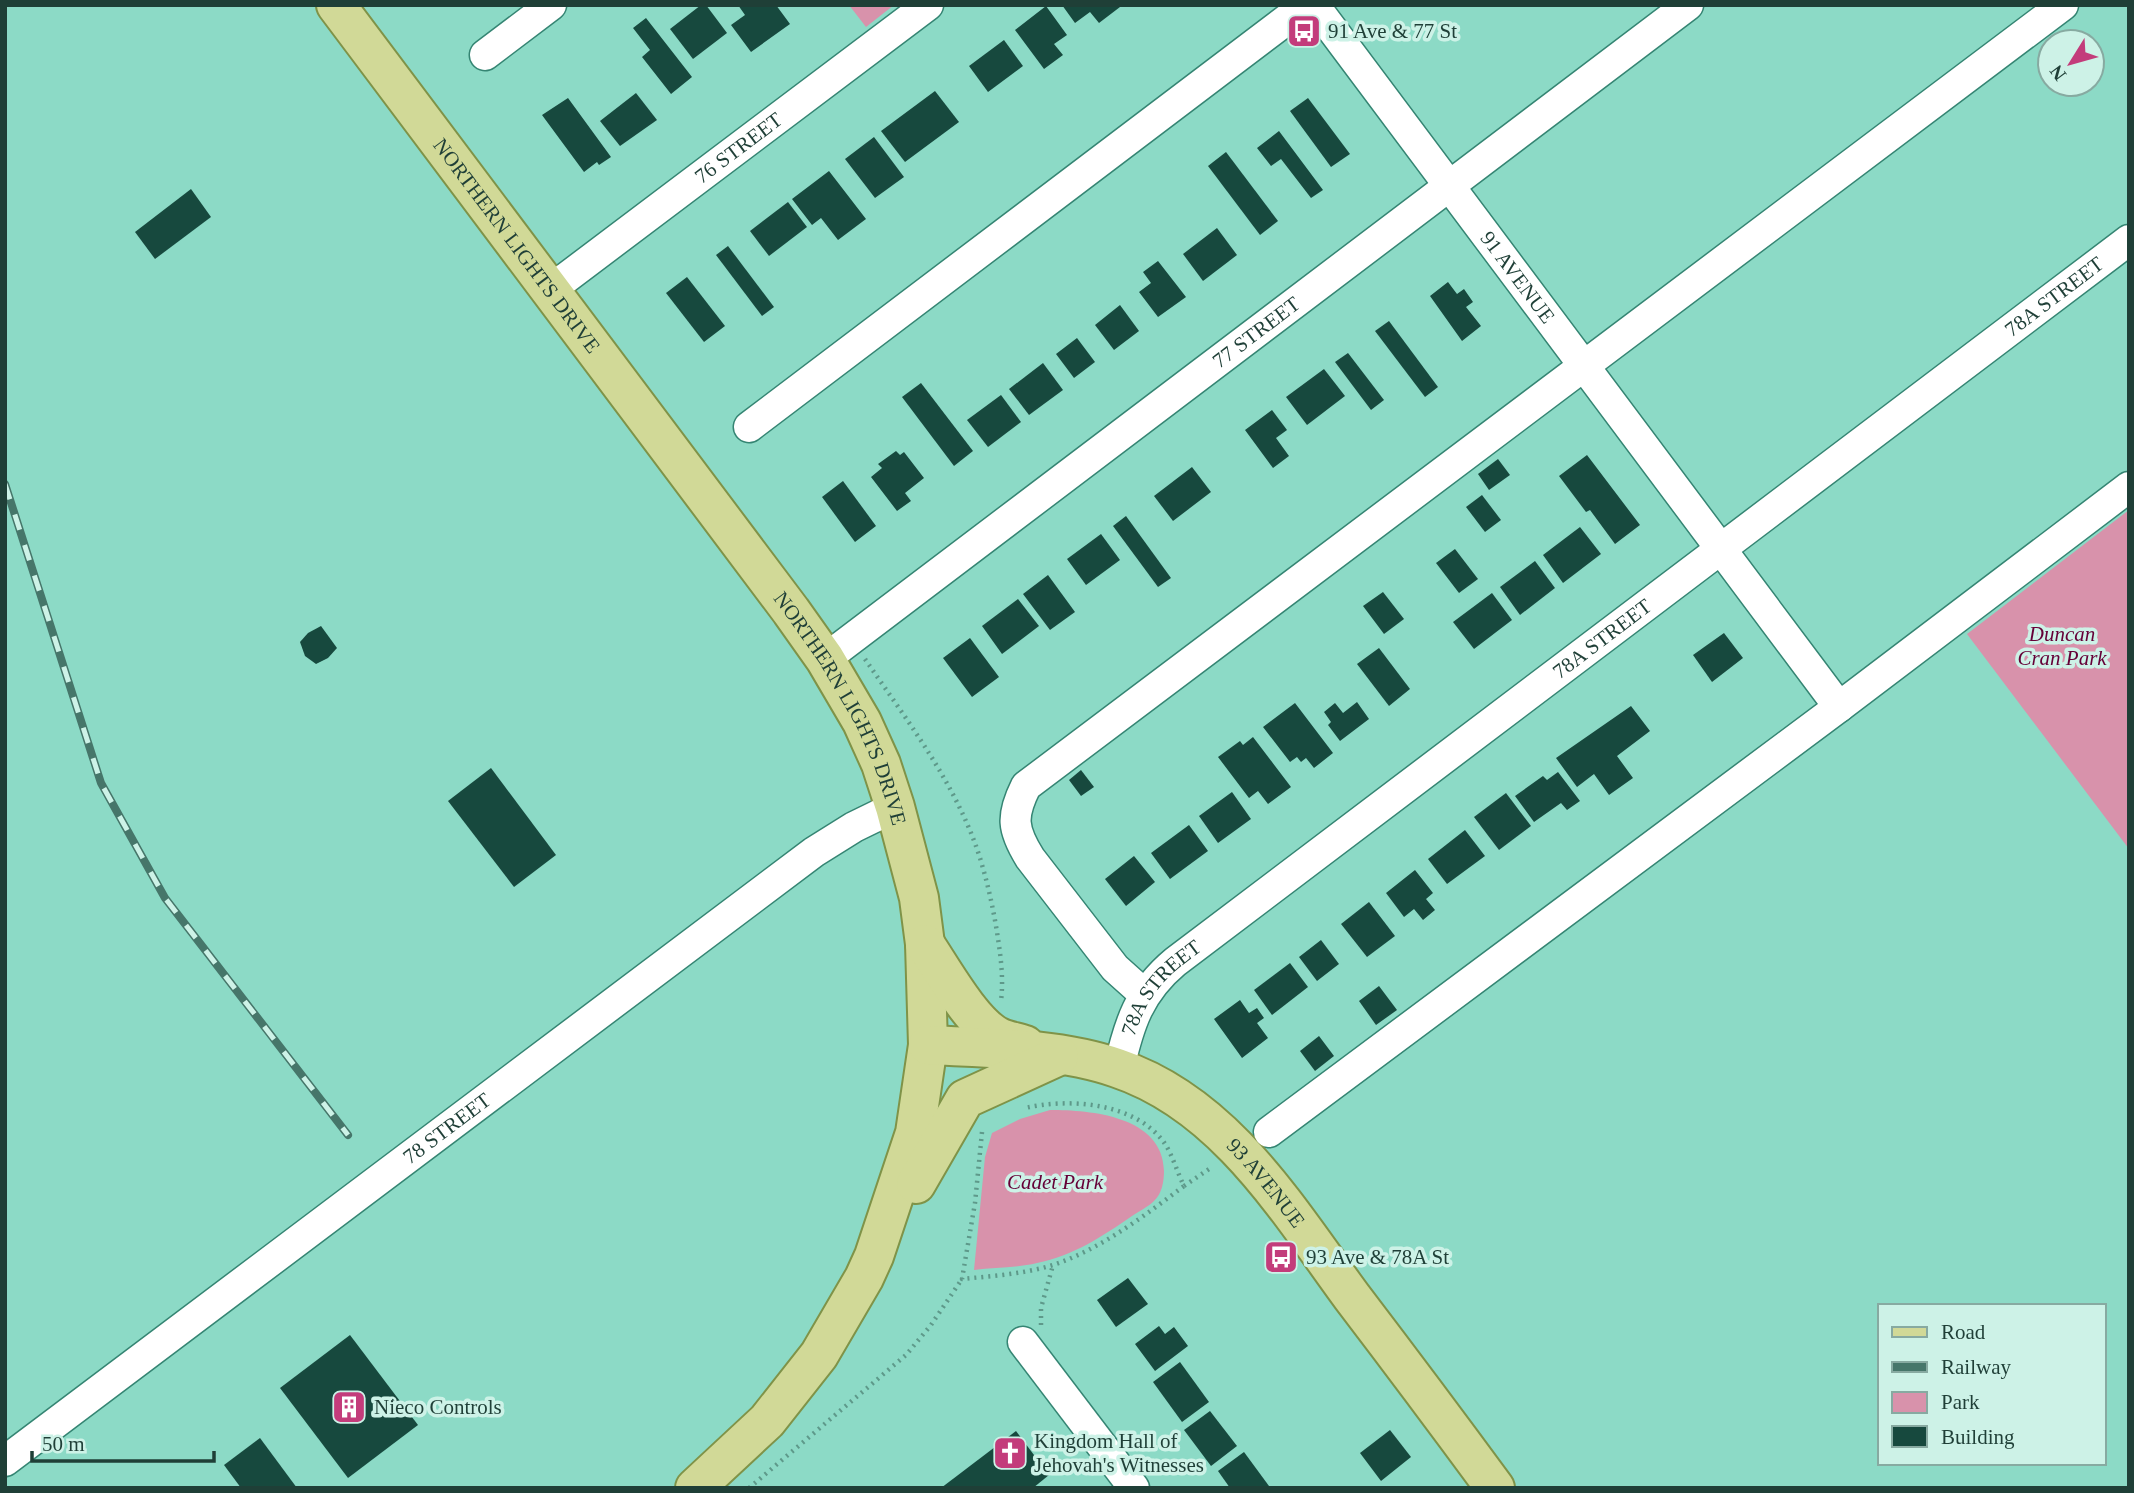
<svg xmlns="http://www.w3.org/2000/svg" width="2134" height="1493" font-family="'Times New Roman',serif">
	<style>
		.green { fill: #d892ab }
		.building { fill: #17493e }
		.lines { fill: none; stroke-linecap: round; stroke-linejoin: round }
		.minor-casing { stroke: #358573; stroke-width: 33 }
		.major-casing { stroke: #7f9348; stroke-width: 42 }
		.path { stroke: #5e998a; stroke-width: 4.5; stroke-dasharray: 2 5; stroke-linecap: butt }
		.minor { stroke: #fff; stroke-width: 30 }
		.major { stroke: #d1d997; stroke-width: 38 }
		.rail-casing { stroke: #46766a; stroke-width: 8 }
		.rail { stroke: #cdf2e7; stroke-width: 5; stroke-dasharray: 16; stroke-linecap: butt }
		.labels { text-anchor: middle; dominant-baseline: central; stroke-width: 7; stroke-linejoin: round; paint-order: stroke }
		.poi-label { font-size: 21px; fill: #1f3f37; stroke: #cdf2e7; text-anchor: start }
		.street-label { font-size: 21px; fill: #1f3f37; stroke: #cdf2e7 }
		.park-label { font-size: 21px; font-style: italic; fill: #650037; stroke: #cdf2e7 }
	</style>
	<rect width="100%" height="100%" fill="#8cdac6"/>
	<!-- green -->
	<g class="green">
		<path d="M849,5H894L866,27Z"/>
		<path d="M2129,510V849L1967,634Z"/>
		<path d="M1050,1110C1091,1110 1163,1116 1164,1171C1164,1181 1162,1194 1154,1201C1148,1207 1139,1211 1132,1216C1103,1236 1073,1256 1037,1263C1017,1268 995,1267 974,1270L985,1157L992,1133L1020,1119Z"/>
	</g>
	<!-- building -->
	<g class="building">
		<path d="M701,5H706L727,33L693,59L670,29Z"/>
		<path d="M738,5H776L790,24L751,52L731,25L745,15Z"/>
		<path d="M1062,5H1118L1120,7L1099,23L1090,12L1075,23Z"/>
		<path d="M1046,6L1067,35L1054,44L1063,55L1044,69L1015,30Z"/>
		<path d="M646,18L692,77L671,94L642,57L650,50L633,28Z"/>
		<path d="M1004,40L1023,66L988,92L969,66Z"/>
		<path d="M935,91L959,122L905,162L881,131Z"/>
		<path d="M636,93L657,120L620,146L600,121Z"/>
		<path d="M568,98L611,157L599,165L597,162L584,172L542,115Z"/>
		<path d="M1308,98L1350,154L1331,167L1290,111Z"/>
		<path d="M1279,131L1323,190L1311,198L1281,159L1271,166L1257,148Z"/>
		<path d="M874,137L904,177L875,198L845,159Z"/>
		<path d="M1226,152L1278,221L1260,235L1208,166Z"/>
		<path d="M829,171L866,219L838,240L821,218L812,225L792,199Z"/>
		<path d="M191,189L211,217L155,259L135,232Z"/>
		<path d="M788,202L807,227L769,256L750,231Z"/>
		<path d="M1217,228L1237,255L1203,281L1183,254Z"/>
		<path d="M728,246L774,307L762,316L716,255Z"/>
		<path d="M1158,261L1186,297L1158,317L1139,292L1151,283L1143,272Z"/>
		<path d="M687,277L725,326L704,342L666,293Z"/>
		<path d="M1448,282L1457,294L1464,289L1473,302L1466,307L1481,326L1462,341L1430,296Z"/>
		<path d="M1120,305L1139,331L1114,350L1095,325Z"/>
		<path d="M1389,321L1438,387L1425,397L1375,331Z"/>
		<path d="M1077,338L1095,362L1074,378L1056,354Z"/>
		<path d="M1348,353L1384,400L1371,410L1335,362Z"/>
		<path d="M1043,363L1063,390L1029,415L1009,389Z"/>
		<path d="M1324,369L1345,396L1307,425L1286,397Z"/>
		<path d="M921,383L973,451L954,466L902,397Z"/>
		<path d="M1001,395L1021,422L988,447L967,420Z"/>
		<path d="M1272,410L1287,430L1276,438L1289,456L1273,468L1245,430Z"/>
		<path d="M896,451L900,455L904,452L924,478L905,493L911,501L897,511L871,477L882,468L878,464Z"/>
		<path d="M1587,455L1640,525L1615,544L1590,510L1586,512L1559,476Z"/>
		<path d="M1498,459L1510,475L1489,490L1478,474Z"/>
		<path d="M1192,467L1211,492L1173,521L1154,496Z"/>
		<path d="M843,481L876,526L855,542L822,497Z"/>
		<path d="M1482,495L1501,520L1485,532L1466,507Z"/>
		<path d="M1126,516L1171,578L1158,587L1113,526Z"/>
		<path d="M1580,527L1601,554L1563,583L1543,555Z"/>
		<path d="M1101,534L1120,560L1086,585L1067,559Z"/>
		<path d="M1455,549L1478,579L1459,593L1436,563Z"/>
		<path d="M1535,561L1555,588L1520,615L1500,587Z"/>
		<path d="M1048,575L1075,612L1050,630L1023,594Z"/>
		<path d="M1383,592L1404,619L1384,634L1363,606Z"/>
		<path d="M1492,593L1512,620L1474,649L1453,622Z"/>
		<path d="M1018,599L1039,626L1002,654L982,626Z"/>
		<path d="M321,626L337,648L328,658L316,664L305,656L300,642L308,633Z"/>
		<path d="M1724,633L1743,658L1712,682L1693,655Z"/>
		<path d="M970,638L999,677L972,697L943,658Z"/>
		<path d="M1379,648L1410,689L1389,706L1357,664Z"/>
		<path d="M1357,702L1369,719L1340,741L1328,725L1331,722L1324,712L1335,703L1343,713Z"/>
		<path d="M1295,703L1333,753L1314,768L1306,758L1301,762L1297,757L1290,762L1263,727Z"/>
		<path d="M1631,706L1650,731L1617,756L1633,778L1609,795L1594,774L1577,787L1556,758Z"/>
		<path d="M1253,737L1291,787L1268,804L1258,791L1249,798L1218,757L1240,741L1243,745Z"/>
		<path d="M491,768L556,855L514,887L448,801Z"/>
		<path d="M1081,770L1094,787L1081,796L1069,780Z"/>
		<path d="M1558,772L1580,801L1567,810L1561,803L1534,822L1515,796L1543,776L1547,780Z"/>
		<path d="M1232,792L1251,819L1218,843L1199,816Z"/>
		<path d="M1506,793L1531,826L1499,850L1474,817Z"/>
		<path d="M1189,825L1208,851L1170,879L1151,853Z"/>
		<path d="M1465,830L1485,856L1447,884L1428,859Z"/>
		<path d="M1134,856L1155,882L1126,906L1105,879Z"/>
		<path d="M1415,870L1433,893L1426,899L1435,910L1423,920L1414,909L1404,917L1386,893Z"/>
		<path d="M1369,902L1395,936L1367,957L1341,924Z"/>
		<path d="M1321,940L1339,964L1317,981L1299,957Z"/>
		<path d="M1290,963L1308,987L1272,1015L1254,990Z"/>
		<path d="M1379,986L1397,1010L1376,1025L1359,1001Z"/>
		<path d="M1240,1000L1249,1013L1257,1008L1264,1018L1257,1023L1268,1038L1242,1058L1214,1019Z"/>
		<path d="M1319,1036L1334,1056L1315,1071L1300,1051Z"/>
		<path d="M1128,1278L1148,1304L1116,1327L1097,1300Z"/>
		<path d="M1159,1326L1165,1334L1174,1327L1188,1346L1155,1371L1135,1344Z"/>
		<path d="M350,1335L418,1425L348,1478L280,1388Z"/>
		<path d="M1180,1362L1209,1402L1182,1422L1153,1382Z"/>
		<path d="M1210,1411L1237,1446L1211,1466L1184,1430Z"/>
		<path d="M1390,1430L1411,1457L1381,1481L1360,1453Z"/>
		<path d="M1016,1431L1049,1475L1033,1488H941Z"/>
		<path d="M260,1438L297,1488H241L224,1465Z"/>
		<path d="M1244,1452L1269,1486L1266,1488H1230L1218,1471Z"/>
	</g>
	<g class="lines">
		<!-- minor casing -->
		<g class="minor-casing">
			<g id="minor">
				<path id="s1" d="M1314,5L1839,707"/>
				<path d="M485,55L551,5"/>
				<path id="s2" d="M550,290L928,5"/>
				<path d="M749,427L1306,5"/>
				<path id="s3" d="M825,659L1688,5"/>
				<path d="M1144,994L1115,968L1030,858C1012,829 1011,816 1026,786L2063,5"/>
				<path id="s4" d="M1119,1068C1129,1024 1139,992 1175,962L2129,240"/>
				<path d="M1269,1132L1839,707L2129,487"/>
				<path d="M1023,1342L1134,1488"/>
				<path id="s5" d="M5,1461L814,852L854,827L895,807"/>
			</g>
		</g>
		<!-- major casing -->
		<g class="major-casing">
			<g id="major">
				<path id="s6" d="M336,5L791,611L825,659L862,722L881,764L895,807L919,898L925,944L928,1045L915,1133L874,1256L864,1278L819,1355L767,1421L695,1488"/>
				<path d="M925,944C942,969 972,1024 999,1037C1007,1041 1017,1042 1025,1045"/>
				<path id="s7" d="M928,1045C989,1048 1059,1048 1117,1068C1225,1104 1288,1210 1352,1297C1400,1360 1448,1424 1495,1488"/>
				<path d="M916,1184L965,1099L1059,1056"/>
			</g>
		</g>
		<!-- path -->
		<g class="path">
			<path d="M865,659C908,722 957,785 980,858C987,881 992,903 996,926C1000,951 1004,976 1001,1001"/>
			<path d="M982,1132L975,1203L962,1279C992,1276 1024,1274 1053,1265C1101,1249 1144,1216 1184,1186C1177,1172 1172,1153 1163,1141C1133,1102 1068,1098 1025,1108"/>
			<path d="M1184,1186L1212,1167"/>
			<path d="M1041,1325V1308L1053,1265"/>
			<path d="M749,1488L906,1355L931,1325L962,1279"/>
		</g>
		<!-- minor -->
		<use href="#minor" class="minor"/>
		<!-- major -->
		<use href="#major" class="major"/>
		<!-- rail casing -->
		<g class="rail-casing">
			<path id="rail" d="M5,484L101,783L165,898L348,1135"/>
		</g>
		<!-- rail -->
		<use href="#rail" class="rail"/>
	</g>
	<!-- icons -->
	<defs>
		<g id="bus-square" transform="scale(1.75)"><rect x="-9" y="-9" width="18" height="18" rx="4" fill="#c33c7b" stroke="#cdf2e7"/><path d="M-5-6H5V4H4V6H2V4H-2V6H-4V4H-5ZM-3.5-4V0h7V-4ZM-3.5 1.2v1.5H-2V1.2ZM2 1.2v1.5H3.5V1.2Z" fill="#fff"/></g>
		<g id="building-square" transform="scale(1.75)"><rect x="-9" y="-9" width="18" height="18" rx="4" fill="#c33c7b" stroke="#cdf2e7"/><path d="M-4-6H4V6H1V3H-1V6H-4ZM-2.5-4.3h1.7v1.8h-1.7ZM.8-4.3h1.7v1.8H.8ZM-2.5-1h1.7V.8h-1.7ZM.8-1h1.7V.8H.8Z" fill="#fff"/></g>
		<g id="church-square" transform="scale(1.75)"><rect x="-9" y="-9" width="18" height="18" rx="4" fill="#c33c7b" stroke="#cdf2e7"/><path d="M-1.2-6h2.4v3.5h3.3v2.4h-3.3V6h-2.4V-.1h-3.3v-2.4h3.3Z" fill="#fff"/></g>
	</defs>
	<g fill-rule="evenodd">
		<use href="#bus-square" x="1304" y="31"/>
		<use href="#bus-square" x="1281" y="1257"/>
		<use href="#building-square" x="349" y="1407"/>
		<use href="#church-square" x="1010" y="1453"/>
	</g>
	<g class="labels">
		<!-- poi labels -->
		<g class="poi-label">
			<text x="1328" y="31">91 Ave &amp; 77 St</text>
			<text x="1306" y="1257">93 Ave &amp; 78A St</text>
			<text x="374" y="1407">Nieco Controls</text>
			<text x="1034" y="1441">Kingdom Hall of<tspan x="1034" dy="24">Jehovah's Witnesses</tspan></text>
		</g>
		<!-- street labels -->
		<g class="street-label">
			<text stroke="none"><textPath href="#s2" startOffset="236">76 STREET</textPath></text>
			<text stroke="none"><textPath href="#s6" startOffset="301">NORTHERN LIGHTS DRIVE</textPath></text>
			<text stroke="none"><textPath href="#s1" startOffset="340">91 AVENUE</textPath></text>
			<text stroke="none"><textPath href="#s4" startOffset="1225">78A STREET</textPath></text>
			<text stroke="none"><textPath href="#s3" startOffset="541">77 STREET</textPath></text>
			<text stroke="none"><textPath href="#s4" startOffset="658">78A STREET</textPath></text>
			<text stroke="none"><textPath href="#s6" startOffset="868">NORTHERN LIGHTS DRIVE</textPath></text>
			<text stroke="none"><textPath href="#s4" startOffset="93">78A STREET</textPath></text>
			<text stroke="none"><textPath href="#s5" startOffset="553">78 STREET</textPath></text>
			<text stroke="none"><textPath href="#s7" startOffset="382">93 AVENUE</textPath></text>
		</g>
		<!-- park labels -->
		<g class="park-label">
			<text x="2062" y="634">Duncan<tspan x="2062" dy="24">Cran Park</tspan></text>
			<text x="1055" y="1182">Cadet Park</text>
		</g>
	</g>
	<!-- border -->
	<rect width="2134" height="1493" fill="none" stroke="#1f3f37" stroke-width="14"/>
	<!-- legend -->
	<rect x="1878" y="1304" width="228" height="161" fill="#cdf2e7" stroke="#87aaa1" stroke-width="2"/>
	<rect x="1892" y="1327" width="35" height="10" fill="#d1d997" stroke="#87aaa1" stroke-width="2"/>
	<text x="1941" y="1339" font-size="21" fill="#1f3f37">Road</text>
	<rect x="1892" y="1362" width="35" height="10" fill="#46766a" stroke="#87aaa1" stroke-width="2"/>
	<text x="1941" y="1374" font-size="21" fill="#1f3f37">Railway</text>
	<rect x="1892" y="1392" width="35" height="21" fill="#d892ab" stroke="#87aaa1" stroke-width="2"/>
	<text x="1941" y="1409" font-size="21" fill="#1f3f37">Park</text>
	<rect x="1892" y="1426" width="35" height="21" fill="#17493e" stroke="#87aaa1" stroke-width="2"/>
	<text x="1941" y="1444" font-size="21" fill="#1f3f37">Building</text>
	<!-- north arrow -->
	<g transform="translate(2071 63) rotate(233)"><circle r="33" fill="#cdf2e7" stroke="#87aaa1" stroke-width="2"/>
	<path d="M0-5L12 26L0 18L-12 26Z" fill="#c33c7b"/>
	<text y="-10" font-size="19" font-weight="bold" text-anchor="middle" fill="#1f3f37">N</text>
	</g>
	<!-- scale -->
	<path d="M32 1451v10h182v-10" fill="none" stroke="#1f3f37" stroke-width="3.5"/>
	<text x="42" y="1451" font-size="21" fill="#1f3f37" stroke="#cdf2e7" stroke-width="5" paint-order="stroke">50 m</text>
</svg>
